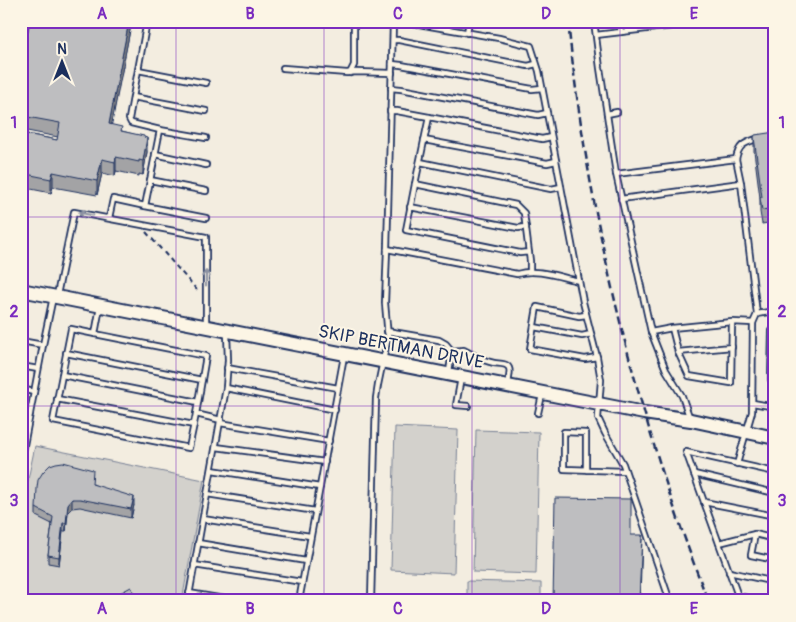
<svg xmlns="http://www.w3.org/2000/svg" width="796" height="622" font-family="Pangolin,sans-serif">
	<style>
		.green { fill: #d3d1cc; stroke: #778095 }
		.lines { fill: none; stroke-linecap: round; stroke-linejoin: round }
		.lane-casing { stroke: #1b2f5e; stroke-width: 8 }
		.secondary-casing { stroke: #1b2f5e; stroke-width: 16 }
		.path { stroke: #1b2f5e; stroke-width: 2; stroke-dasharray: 5 4; stroke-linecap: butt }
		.lane { stroke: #fcf5e5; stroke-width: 4.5 }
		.secondary { stroke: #fcf5e5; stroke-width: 12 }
		.rail { stroke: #1b2f5e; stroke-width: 2.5; stroke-dasharray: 8 4; stroke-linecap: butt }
		.wall { fill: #a3a3a5; stroke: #1b2f5e; fill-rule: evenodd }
		.shaded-wall { fill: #858586; stroke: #1b2f5e }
		.building { fill: #bebec0; stroke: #1b2f5e }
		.oneway { stroke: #8c92a2 }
		.grid { fill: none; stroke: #7b2cbf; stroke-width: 1; stroke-opacity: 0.55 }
		.labels { text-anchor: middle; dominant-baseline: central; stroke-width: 4; stroke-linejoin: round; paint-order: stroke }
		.street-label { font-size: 18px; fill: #1b2f5e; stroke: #fcf5e5 }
		.neatline { fill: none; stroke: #7b2cbf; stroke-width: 2 }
		.grid-label { font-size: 16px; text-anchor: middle; font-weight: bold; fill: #7b2cbf }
	</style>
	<rect width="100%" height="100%" fill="#f3ede0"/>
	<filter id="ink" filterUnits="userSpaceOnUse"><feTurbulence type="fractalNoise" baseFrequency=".02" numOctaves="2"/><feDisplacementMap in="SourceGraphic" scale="10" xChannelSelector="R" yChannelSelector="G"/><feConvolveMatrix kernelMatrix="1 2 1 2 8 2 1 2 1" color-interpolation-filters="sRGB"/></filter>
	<g filter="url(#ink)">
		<!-- green -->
		<g class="green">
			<path d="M395,427L458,430L454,573L391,570Z"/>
			<path d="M476,430L539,432L536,574L473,572Z"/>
			<path d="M35,446L204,480L182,601H21V513Z"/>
			<path d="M467,581L541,583V601H467Z"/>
		</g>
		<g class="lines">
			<!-- lane casing -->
			<g class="lane-casing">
				<g id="lane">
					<path d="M594,21L600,68L616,174L651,332L666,370L682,396L690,419"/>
					<path d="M621,32L681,25"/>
					<path d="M467,33L469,21"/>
					<path d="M596,35L621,32L619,21"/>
					<path d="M393,40H399L528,66L536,64"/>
					<path d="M392,64L401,65L532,89L542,88"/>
					<path d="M283,68L347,73L356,72L392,73"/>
					<path d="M138,70L206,83"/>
					<path d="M350,73L354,65V21"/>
					<path d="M391,88L401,89L538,115L547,113"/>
					<path d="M133,97L206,111"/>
					<path d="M390,111H397L429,117"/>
					<path d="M607,114L617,112"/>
					<path d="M160,130L206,138"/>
					<path d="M424,140L547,163L556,161"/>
					<path d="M155,154L206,165"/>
					<path d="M736,159L741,183L757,314L753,323L752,412L737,464"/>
					<path d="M420,162L551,189L561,187"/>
					<path d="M616,174L736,159C739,143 746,143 759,138"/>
					<path d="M150,180L206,191"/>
					<path d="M415,184L429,117L542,139L551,137"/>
					<path d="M621,199L741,183"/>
					<path d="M145,206L206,218"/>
					<path d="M410,207L518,228L526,227"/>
					<path d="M109,218L113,199L145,206L160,130L131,123L129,119L147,21"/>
					<path d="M387,249L517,274C537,268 559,277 579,281"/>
					<path d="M529,252L520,253L406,230L415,184L516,205L524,213L530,261V272"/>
					<path d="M57,295L74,212L206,237V325"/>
					<path d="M100,307L95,334L206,356L196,414L221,420"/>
					<path d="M757,314L775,311"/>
					<path d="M586,315L579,316L537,307L530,349L585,359L597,357"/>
					<path d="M732,322L731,383L689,376L678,352L672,328L732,322L753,323"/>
					<path d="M534,327L582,336L591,334"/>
					<path d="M387,331L439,340L446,344L452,351L449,372"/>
					<path d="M775,331H772L771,379H775"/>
					<path d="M651,332L672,328"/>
					<path d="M95,334L71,329L53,421L189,448L196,414"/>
					<path d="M21,341L43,345L53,297"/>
					<path d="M452,351L464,350C476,356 480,360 494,363C499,364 507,363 509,368C511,372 508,380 508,385"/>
					<path d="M678,352L732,347"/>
					<path d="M66,353L202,380"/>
					<path d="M21,366L38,369"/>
					<path d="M227,368L338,388"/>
					<path d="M62,375L198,402"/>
					<path d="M461,378L456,405L468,406"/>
					<path d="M226,388L335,410"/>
					<path d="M21,389L34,392"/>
					<path d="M57,399L194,425"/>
					<path d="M753,403L775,407"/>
					<path d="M21,412L30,414"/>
					<path d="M538,413L542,395"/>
					<path d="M220,423L329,441"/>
					<path d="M216,447L325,462"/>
					<path d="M21,461L43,345"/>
					<path d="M212,470L320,487"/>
					<path d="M586,470V433L564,432V469L625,471"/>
					<path d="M694,474L775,493"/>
					<path d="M207,494L315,511"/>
					<path d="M704,502L775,516"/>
					<path d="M203,519L310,536"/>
					<path d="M775,539L755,534L751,555L775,560"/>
					<path d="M198,543L306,561"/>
					<path d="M719,543L755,534"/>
					<path d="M194,565L302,582"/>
					<path d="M729,572L775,582"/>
					<path d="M189,593L236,601"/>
					<path d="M188,601L226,388L228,360L227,333"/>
					<path d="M299,601L344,356"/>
					<path d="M371,601L376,398L378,385L388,337L385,303L387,249L393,22L401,21L499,38L531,46L539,71L583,302L597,357L601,380L598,418L605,433L623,464L670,601"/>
					<path d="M760,601L738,596L686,452L775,472"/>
				</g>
			</g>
			<!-- secondary casing -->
			<g class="secondary-casing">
				<path id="secondary" d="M21,290L644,413L691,420L775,438"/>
			</g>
			<!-- path -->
			<path class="path" d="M146,232L197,290"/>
			<!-- lane -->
			<use href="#lane" class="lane"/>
			<!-- secondary -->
			<use href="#secondary" class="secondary"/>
			<!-- rail -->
			<path class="rail" d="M568,21C588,219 636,415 708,601"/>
		</g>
		<!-- wall -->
		<g class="wall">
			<path d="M131,21V25L111,125L122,131L144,137L147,152L143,175L139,174V176L116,171L115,176L102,173L97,195L53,187L51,193L21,187V65ZM22,130L58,137L57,140L22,133Z"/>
			<path d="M775,132V220H774V222L762,224L760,212V198L754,151V137Z"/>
			<path d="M93,484L134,505L131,518L80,507L72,508L68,512L66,531H63L59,565L48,563V555L52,524L36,516V508Z"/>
		</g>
		<!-- shaded-wall -->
		<g class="shaded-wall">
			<path d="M129,21H131V25L109,138V124Z"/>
			<path d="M22,116V130L21,135V121Z"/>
			<path d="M147,138V152L143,175V161Z"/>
			<path d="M116,157V171L115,176V162Z"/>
			<path d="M102,159V173L97,195V181Z"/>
			<path d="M53,172V187L51,193V179Z"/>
			<path d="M134,497V505L131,518V509Z"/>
			<path d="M72,499V508L68,512L66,531V523L68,504Z"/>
			<path d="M63,523V531L59,565V557Z"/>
			<path d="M642,535L640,601H639Z"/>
			<path d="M135,595V601H126Z"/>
		</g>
		<!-- building -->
		<g class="building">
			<path d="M30,21H129L109,124L122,127L121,131L144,136V137L147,138L143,161L139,160V162L116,157L115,162L102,159L97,181L53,172L51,179L21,173V133L57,140L60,123L22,116L21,121V65Z"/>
			<path d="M775,132V206H774V208L762,210L760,198L762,197L754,137L755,135Z"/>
			<path d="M63,462L93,470L92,484L134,497L131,509L80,499H72L68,504L66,523H63L59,557L48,555L53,517L36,508L37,488L38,480L43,472L50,465L56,463Z"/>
			<path d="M555,498L631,499V535H642L639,601H553Z"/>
			<path d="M131,587L135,595L126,601H105V597L116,595Z"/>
		</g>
		<!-- one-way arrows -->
		<defs><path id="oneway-shaft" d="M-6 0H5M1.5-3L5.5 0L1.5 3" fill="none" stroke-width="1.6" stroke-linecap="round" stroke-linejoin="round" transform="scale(1.25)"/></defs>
		<g class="oneway">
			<use href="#oneway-shaft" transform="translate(86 214) rotate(-169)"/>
			<use href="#oneway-shaft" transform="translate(206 278) rotate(-90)"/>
		</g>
	</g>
	<!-- grid -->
	<path class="grid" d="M176,21V601M324,21V601M472,21V601M620,21V601M21,217H775M21,406H775"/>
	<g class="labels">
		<!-- street labels -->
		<g class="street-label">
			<text transform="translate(401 347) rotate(11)">SKIP BERTMAN DRIVE</text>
		</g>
	</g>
	<!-- margin -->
	<rect width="796" height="622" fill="none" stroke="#fcf5e5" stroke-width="55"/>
	<!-- north arrow -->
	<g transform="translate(62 62)" stroke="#fcf5e5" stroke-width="4" paint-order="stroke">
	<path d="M0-4L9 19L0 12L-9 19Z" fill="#1b2f5e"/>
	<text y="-8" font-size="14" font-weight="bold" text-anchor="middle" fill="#1b2f5e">N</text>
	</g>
	<rect x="28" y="28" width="740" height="566" class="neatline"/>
	<g class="grid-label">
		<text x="102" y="19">A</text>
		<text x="250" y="19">B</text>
		<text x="398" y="19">C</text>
		<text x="546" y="19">D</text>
		<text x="694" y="19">E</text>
		<text x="14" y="128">1</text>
		<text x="782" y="128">1</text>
		<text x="14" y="317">2</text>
		<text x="782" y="317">2</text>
		<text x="14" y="506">3</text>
		<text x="782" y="506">3</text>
		<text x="102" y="614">A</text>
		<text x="250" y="614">B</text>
		<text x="398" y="614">C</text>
		<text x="546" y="614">D</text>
		<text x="694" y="614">E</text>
	</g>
</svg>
